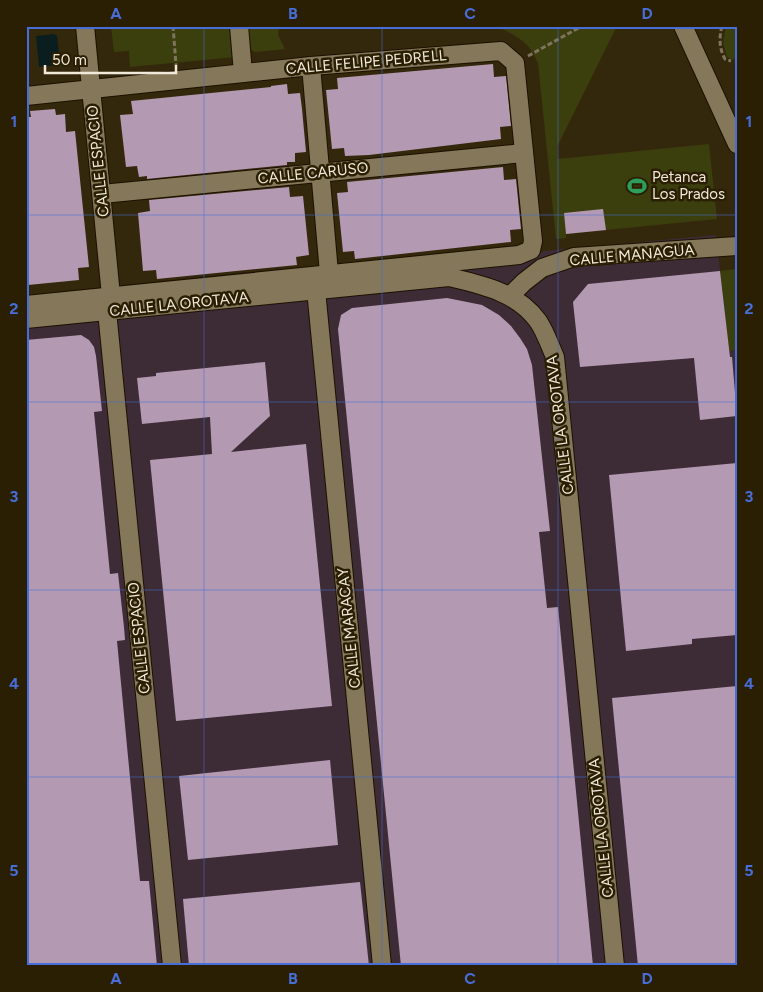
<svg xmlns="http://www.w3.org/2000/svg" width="763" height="992" font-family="Figtree,sans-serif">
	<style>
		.industrial { fill: #3d2c36 }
		.green { fill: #3b3e0d }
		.water { fill: #0b1e1f }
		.building { fill: #b499b2 }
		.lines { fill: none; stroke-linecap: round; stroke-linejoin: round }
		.minor-casing { stroke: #1c1100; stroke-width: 20 }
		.path { stroke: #7f755e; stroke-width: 3; stroke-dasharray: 5 2.5; stroke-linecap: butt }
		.minor { stroke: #857759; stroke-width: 18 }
		.grid { fill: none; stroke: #476dd8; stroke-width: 1; stroke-opacity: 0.55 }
		.labels { text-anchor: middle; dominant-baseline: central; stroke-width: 5; stroke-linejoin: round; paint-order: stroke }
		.street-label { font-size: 15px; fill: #f1e9d9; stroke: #2a1f03 }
		.poi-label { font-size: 15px; fill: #f1e9d9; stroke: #2a1f03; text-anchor: start }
		.neatline { fill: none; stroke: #476dd8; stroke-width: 2 }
		.grid-label { font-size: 16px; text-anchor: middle; font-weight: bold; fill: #476dd8 }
	</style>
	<rect width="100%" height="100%" fill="#34280c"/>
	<!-- industrial -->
	<path class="industrial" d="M716,235L729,351L737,350V966H26V310L518,263L544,251Z"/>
	<!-- green -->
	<g class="green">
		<path d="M111,26H233L236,57L130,67L129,51L114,52Z"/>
		<path d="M244,26H279L278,35L285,49L255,52L248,48Z"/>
		<path d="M503,26H617L557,147L558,159L709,144L717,219L566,234V238L556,239L538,63C529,43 522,39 502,29Z"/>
		<path d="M726,26H737V51L734,60L727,57L723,43Z"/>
		<path d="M737,269V350L729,351L720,271Z"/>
	</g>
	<!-- water -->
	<path class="water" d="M54,34L57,36L60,62L57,65L39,67L36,36Z"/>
	<!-- building -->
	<g class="building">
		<path d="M493,64L494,77L506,76L511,126L500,127L501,139L369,155L345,156L344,148L332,149L326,90L338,89L337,78Z"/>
		<path d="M287,84L288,94L300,93L302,109L306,152L295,153V162H287V165L147,179V176L139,177L137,166L126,167L120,115L133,114L131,101L271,87V86Z"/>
		<path d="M55,109L56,115L65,114L66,132L75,131L89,267L78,268L79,280L28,285L26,268V117H31L30,111Z"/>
		<path d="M503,167L504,180L516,179L521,229L510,230L511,242L355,259L354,251L343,252L337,193L348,192L347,182Z"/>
		<path d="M289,187L290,197L303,196L309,255L296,257L297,265L157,279L156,270L143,271L138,213L150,211L149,200Z"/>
		<path d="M603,209L606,230L566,234L564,213Z"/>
		<path d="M720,271L730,357H732L737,416L700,420L694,358L580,367L573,302L588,284Z"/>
		<path d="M447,298L482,305L499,315L511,326L520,338L527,349L532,365L550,531L539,532L547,608L558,607L593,966H401L338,329L341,315L352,308Z"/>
		<path d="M81,335L89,340L94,347L96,356L102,411L94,412L110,574L118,573L124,627L125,640L117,641L137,851L140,881H149L157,966H26V340Z"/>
		<path d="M265,362L270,416L231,452L306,444L332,706L176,721L150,460L212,454L210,417L142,424L137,378L156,376V373Z"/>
		<path d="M737,463V635L692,639V644L626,651L609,475Z"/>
		<path d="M737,686V966H638L612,698Z"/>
		<path d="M330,760L338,845L188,860L179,776Z"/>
		<path d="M360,882L369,966H189L183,899Z"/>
	</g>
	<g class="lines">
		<!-- minor casing -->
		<g class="minor-casing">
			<g id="minor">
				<path d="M85,26L111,296"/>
				<path d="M239,26L243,73"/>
				<path d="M683,26L737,144"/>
				<path d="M311,66L329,273"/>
				<path d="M26,96L311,66L501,51L515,63L533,241L531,250L519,255L26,305"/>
				<path d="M102,194L524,153"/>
				<path d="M316,290L382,966"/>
				<path d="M510,296L524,282L542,268L574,257L737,246"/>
				<path d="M107,311L172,966"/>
				<path d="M26,319L449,277C482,285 517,292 538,321C545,331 550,346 555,357L615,966"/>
			</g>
		</g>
		<!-- path -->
		<g class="path">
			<path d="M173,26L176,65"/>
			<path d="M722,26C719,38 719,48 725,59L731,61"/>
			<path d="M528,56L582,26"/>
		</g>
		<!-- minor -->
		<use href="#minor" class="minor"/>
	</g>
	<!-- grid -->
	<path class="grid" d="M204,26V966M382,26V966M558,26V966M26,215H737M26,402H737M26,590H737M26,777H737"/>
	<!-- icons -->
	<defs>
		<g id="stadium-bare" transform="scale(1.5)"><path d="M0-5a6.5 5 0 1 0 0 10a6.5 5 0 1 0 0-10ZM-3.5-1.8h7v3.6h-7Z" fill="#2e9e5b" stroke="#2a1f03" stroke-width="2.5" paint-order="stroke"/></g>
	</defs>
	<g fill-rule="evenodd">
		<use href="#stadium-bare" x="637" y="186"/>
	</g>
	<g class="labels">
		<!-- street labels -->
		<g class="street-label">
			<text transform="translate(366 62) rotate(-5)">CALLE FELIPE PEDRELL</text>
			<text transform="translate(98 161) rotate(-96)">CALLE ESPACIO</text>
			<text transform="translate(313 173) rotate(-6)">CALLE CARUSO</text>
			<text transform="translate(632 255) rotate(-5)">CALLE MANAGUA</text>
			<text transform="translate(179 304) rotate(-6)">CALLE LA OROTAVA</text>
			<text transform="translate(560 425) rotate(-97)">CALLE LA OROTAVA</text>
			<text transform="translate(349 628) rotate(-96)">CALLE MARACAY</text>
			<text transform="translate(139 638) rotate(-96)">CALLE ESPACIO</text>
			<text transform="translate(601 828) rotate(-96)">CALLE LA OROTAVA</text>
		</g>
		<!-- poi labels -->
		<g class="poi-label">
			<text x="652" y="177">Petanca<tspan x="652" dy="17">Los Prados</tspan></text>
		</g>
	</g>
	<!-- border -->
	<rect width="763" height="992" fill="none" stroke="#2a1f03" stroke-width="55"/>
	<!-- scale -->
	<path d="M45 65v8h131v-8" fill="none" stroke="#f1e9d9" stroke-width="2.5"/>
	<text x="52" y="65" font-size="15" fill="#f1e9d9" stroke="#2a1f03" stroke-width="4" paint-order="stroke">50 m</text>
	<rect x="28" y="28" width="708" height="936" class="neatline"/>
	<g class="grid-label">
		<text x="116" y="19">A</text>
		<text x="293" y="19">B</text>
		<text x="470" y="19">C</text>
		<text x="647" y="19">D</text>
		<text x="14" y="127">1</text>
		<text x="749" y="127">1</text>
		<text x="14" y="314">2</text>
		<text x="749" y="314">2</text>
		<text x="14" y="502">3</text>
		<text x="749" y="502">3</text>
		<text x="14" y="689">4</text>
		<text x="749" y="689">4</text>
		<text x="14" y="876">5</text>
		<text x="749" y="876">5</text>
		<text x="116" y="984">A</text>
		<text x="293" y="984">B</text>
		<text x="470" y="984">C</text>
		<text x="647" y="984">D</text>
	</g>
</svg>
